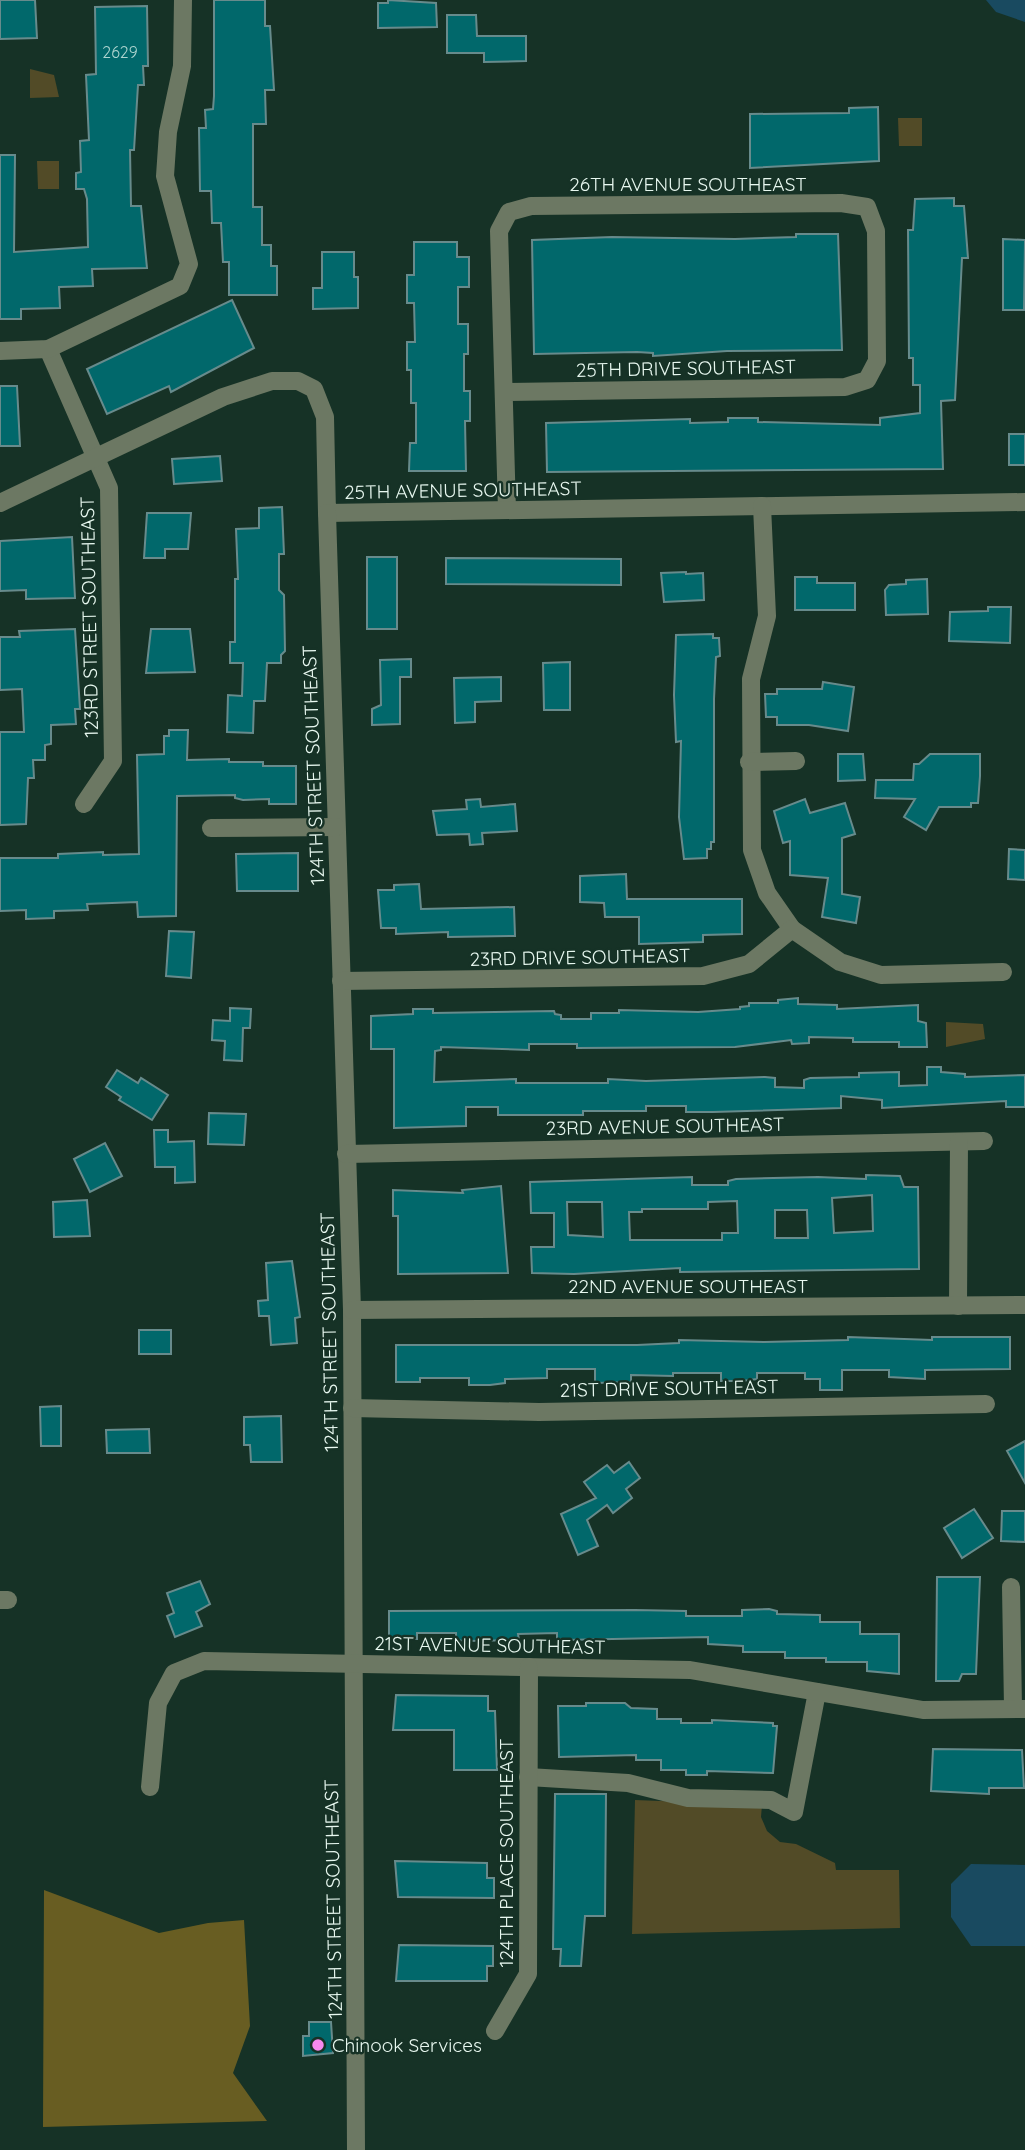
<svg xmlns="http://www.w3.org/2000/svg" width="1025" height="2150" font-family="Quicksand,sans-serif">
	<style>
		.green { fill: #524b27 }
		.forest { fill: #685d22 }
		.water { fill: #194a60 }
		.building { fill: #01686b; stroke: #678b8c; stroke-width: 2; fill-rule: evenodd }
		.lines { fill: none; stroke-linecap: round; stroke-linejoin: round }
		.minor { stroke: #6c7863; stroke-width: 18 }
		.poi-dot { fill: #f689ee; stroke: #163226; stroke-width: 2.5 }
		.labels { text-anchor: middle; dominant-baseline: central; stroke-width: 5; stroke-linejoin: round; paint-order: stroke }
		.number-label { font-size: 16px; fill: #aed4cf }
		.street-label { font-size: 19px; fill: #e8f8f0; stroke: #163226 }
		.poi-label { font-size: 19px; fill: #e8f8f0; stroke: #163226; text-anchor: start }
	</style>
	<rect width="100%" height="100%" fill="#163226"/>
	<!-- green -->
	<g class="green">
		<path d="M30,69L54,75L59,97L30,98Z"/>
		<path d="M898,118H922V146H899Z"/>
		<path d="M37,161H59V189H38Z"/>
		<path d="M946,1022L983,1024L985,1039L946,1047Z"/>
		<path d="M635,1800L762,1805L761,1817L767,1831L780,1842L796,1844L835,1863L836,1870H899L900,1928L632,1934Z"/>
	</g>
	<!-- forest -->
	<path class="forest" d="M44,1890L159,1933L208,1923L244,1920L250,2026L233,2073L267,2121L43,2127Z"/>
	<!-- water -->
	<g class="water">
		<path d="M986,0H1025V22L996,12Z"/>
		<path d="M971,1864L1025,1865V1946H971L951,1917V1884Z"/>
	</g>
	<!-- building -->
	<g class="building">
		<path d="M0,0H35L37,38L0,39Z"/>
		<path d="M214,0H265V26H270L274,90H265L266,124H253V207H262V245H271V266H277V295H229V262H223L221,223H212L211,191H200L199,128H206L205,110L213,109L214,96Z"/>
		<path d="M388,0L436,3L437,27L378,28V3H388Z"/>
		<path d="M147,6L148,66H143L144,85H138L134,150H130L131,206H141L147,268L92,269L93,286L59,287L60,308L21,309V319H0V155H15L14,252L88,247L87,199L84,189H76V173L81,172L80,141L89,140L86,75L96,74L95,7Z"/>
		<path d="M447,15H476L477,36H526V61L484,62V53H447Z"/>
		<path d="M878,107L879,161L750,168V114L849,113V108Z"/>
		<path d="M954,198V206H964L968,258H962L955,400L941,401L943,469L547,472L546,423L690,419V423L728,422V418H758V422L880,425V418L920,413V385H913V358H909L908,230H913L915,199Z"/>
		<path d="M796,234H838L842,350L727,351L653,356V353L637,352L534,354L532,240L612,237L735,239L796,237Z"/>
		<path d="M1003,239L1025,240L1024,310H1003Z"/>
		<path d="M414,242H457V257H469V287H458V324H468V354H464V391H470V421H465L466,471H409L410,443H416V403H411V370H407V342H415L414,303H407V275H414Z"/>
		<path d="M322,252H354V277H358V308L313,309V288H322Z"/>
		<path d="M232,300L254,348L171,392L169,386L107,414L87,369Z"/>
		<path d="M0,386H17L20,446H0Z"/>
		<rect x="1009" y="434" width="16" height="31"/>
		<path d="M220,456L222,481L174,484L172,459Z"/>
		<path d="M282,507L284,554H279V590L284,595L285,651L281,655V663H267L265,701H254L253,733L227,732L228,695L242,696L243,663H230V642H235V579H238L236,529L259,528V508Z"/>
		<path d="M147,513H191L188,549H165V558H144Z"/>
		<path d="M72,537L75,598L26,599V590L0,591V541Z"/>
		<rect x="367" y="557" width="30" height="72"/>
		<path d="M446,558L621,559V585L446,584Z"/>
		<path d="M686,572V574L703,573L704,600L664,602L661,573Z"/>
		<path d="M795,577H817V583H855V610H795Z"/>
		<path d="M927,579L928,614L886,615L885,590L889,585L906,584V580Z"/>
		<path d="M988,607H1011L1010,643L949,641L950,612L988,611Z"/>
		<path d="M75,629L80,709H75L76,724L51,725V744L45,745V760H33L34,778H28L26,824L0,825V732H24L22,689L0,690V637H20L19,631Z"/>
		<path d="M151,629H190L195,672L146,673Z"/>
		<path d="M713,634V638H719L720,656L716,657L714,699V842H711V849H707V858L684,859L679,817L681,741L676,742L674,695L676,635Z"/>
		<path d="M411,659V677H400V724L372,725V709L381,705L380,660Z"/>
		<path d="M570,662V710H544L543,663Z"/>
		<path d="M501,677V701L475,702V722L455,723L454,678Z"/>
		<path d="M823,682L854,687L848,731L809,725H777V717H766L765,694H777V689H822Z"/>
		<path d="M169,730H188L187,760L229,759V762H263V766H296V804H269V799L243,800L235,798V795L177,796L176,916L138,917L137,902L87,904L88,910L54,911V918L26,919V910L0,911V858H58V854L103,852V855L139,854L137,755L164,754V736H169Z"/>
		<path d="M838,754H863L865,780L838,781Z"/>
		<path d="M930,754H980V776L978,803H971V807H939L926,830L904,817L915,799L875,798L876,780H913L914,764H919Z"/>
		<path d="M480,799L481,807L515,804L517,831L482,833L483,844L470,845L469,834L437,835L433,811L467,809L466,800Z"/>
		<path d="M805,799L810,813L845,803L855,834L842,838V894L860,897L856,923L822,917L828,878L790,875V841L783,843L774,811Z"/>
		<path d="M1009,849L1025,850V880L1008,879Z"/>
		<path d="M298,853V891H237L236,854Z"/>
		<path d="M626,874L627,899H742V934L703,935V942L639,944V917H605L604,903L580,902V876Z"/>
		<path d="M419,884L421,909L514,907L515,936L448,937V932L396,934V928H381L378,890H394V885Z"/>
		<path d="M169,931L194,932L191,978L166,976Z"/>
		<path d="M798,998V1004L837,1005V1009L918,1005V1021L926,1023L927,1047H899V1042H853V1038L809,1037V1043L792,1044L791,1040L735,1047L577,1048V1044H529V1050L441,1047V1050L435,1051L434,1082L516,1079V1083H608V1079L646,1081L765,1077L775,1078V1087L804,1088V1080L810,1078L859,1077V1073L899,1072V1086L927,1085V1067H941V1072L965,1074V1077L1025,1075V1107H1006V1101L882,1108V1100L841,1096V1108L713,1112H686V1106H646V1111H583V1115H498V1107H466V1126L394,1128V1049H371V1016L413,1014V1009H433V1013L554,1011L555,1014L561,1015V1019H591V1013H619V1010L698,1012L740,1009V1007L749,1006V1003H778V1000Z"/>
		<path d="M230,1008L251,1009L250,1028H243L242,1061L224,1060L225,1041L212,1040L213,1020L230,1021Z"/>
		<path d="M117,1070L138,1083L141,1078L168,1095L152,1120L119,1100L121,1097L106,1087Z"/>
		<path d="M209,1113L246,1114L244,1145L208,1144Z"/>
		<path d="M154,1130H168V1142L194,1141L195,1182L175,1183V1167H155Z"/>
		<path d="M105,1143L122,1176L90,1192L74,1159Z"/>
		<path d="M866,1175L900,1176L904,1187H918L919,1269L680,1272V1268L574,1274L532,1273L531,1247H554V1213H531L530,1182L692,1177V1185H728V1181L736,1179L818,1177L866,1179ZM872,1195L873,1231L834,1233L832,1198ZM737,1201L738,1233H722V1240H630L629,1212H642V1209H708V1202ZM567,1202H602L603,1237L568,1235ZM775,1210H807L808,1238H775Z"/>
		<path d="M501,1186L508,1273L398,1274V1216H393V1190L463,1193L462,1190Z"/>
		<path d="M87,1200L90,1236L54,1237L53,1202Z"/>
		<path d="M292,1261L300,1317L295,1318L297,1343L271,1345L269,1316H259L258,1301L268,1300L266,1263Z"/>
		<rect x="139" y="1330" width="32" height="24"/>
		<path d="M848,1337L932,1340V1337H1010V1369L925,1370V1379L889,1377V1370H842V1390H820V1379H805V1373H757V1379L742,1381H721V1373H673V1376L631,1375V1382L595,1383V1369H547V1378L505,1379V1383L490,1385H469V1378H420V1382H396V1345H637L679,1343V1340L764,1342L848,1340Z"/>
		<path d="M61,1406V1446H41L40,1407Z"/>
		<path d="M281,1416L282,1462H251L250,1445H244V1417Z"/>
		<path d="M149,1429L150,1453H107L106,1430Z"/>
		<path d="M1025,1441V1483L1007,1451Z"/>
		<path d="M629,1462L640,1478L626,1489L632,1498L613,1513L607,1505L587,1520L598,1546L578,1555L561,1514L596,1498L584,1482L607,1465L614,1473Z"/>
		<path d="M974,1509L993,1538L962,1558L944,1528Z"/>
		<path d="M1002,1511H1025V1542L1001,1541Z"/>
		<path d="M937,1577H980L976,1674H962L959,1681H936Z"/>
		<path d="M200,1581L210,1604L196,1612L202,1626L175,1637L167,1616L174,1613L167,1593Z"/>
		<path d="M769,1609L777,1611V1614L820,1615V1622H860V1634H899V1674L867,1671V1662H826V1658H785V1652H743V1646L708,1644V1637L565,1640L557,1639V1633L518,1634L519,1640L465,1641L456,1640V1633H417V1639H389V1611L635,1610L686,1611V1616H742V1610Z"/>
		<path d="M396,1695L488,1696V1711H495L497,1770H454V1730H393Z"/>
		<path d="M586,1703H625L631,1708L657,1709V1719H681V1723H712V1720L773,1723V1726H777L773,1773L707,1771V1775H686V1770H661V1760H636V1755L559,1757L558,1706H586Z"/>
		<path d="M933,1749L1022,1750L1024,1788H989V1794L931,1791Z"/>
		<path d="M555,1794H606L605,1916H585L581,1966H560L561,1949H553Z"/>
		<path d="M395,1861L487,1863V1878H494V1898L398,1897Z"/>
		<path d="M399,1945L493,1946V1966H487V1981H396Z"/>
		<path d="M309,2022H331L333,2053L303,2056V2036H309Z"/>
	</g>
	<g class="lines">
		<!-- minor -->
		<g class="minor">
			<path d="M48,349L109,488L113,761L84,804"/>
			<path d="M0,351L48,349L180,286L189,264L165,176L168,132L182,66L183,0"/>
			<path d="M504,392L845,387L867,380L877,361L876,231L867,207L841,203L531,206L509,212L499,231L507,510"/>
			<path d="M0,503L223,397L272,381H298L314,389L325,417L327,513L1025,502"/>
			<path d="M762,506L767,616L751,679L752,850L767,893L792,929"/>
			<path d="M327,513L352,1310L356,2150"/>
			<path d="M749,762L796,761"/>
			<path d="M211,828L336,827"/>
			<path d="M341,981L703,976L749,964L792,929L840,962L881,975L1003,972"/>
			<path d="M346,1154L984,1141"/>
			<path d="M958,1306L959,1142"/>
			<path d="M352,1310L1025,1305"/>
			<path d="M352,1408L539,1412L986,1404"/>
			<path d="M1011,1587L1013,1708"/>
			<path d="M0,1600H8"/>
			<path d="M528,1777L628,1783L688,1798L771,1800L794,1812L817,1692"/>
			<path d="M150,1787L158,1703L174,1673L204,1661L690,1670L923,1710L1025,1709"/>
			<path d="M495,2031L528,1974L529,1667"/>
		</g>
	</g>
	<!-- markers -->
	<circle class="poi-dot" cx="318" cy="2045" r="7"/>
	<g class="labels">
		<!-- number labels -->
		<g class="number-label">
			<text x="120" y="52">2629</text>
		</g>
		<!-- street labels -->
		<g class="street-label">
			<text x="688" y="184">26TH AVENUE SOUTHEAST</text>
			<text transform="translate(686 368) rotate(-1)">25TH DRIVE SOUTHEAST</text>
			<text transform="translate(463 490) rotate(-1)">25TH AVENUE SOUTHEAST</text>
			<text transform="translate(89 617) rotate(-91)">123RD STREET SOUTHEAST</text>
			<text transform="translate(313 765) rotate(-92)">124TH STREET SOUTHEAST</text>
			<text transform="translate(580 957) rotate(-1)">23RD DRIVE SOUTHEAST</text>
			<text transform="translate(665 1126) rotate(-1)">23RD AVENUE SOUTHEAST</text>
			<text x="688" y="1286">22ND AVENUE SOUTHEAST</text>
			<text transform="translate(329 1332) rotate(-91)">124TH STREET SOUTHEAST</text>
			<text transform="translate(669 1388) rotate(-1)">21ST DRIVE SOUTH EAST</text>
			<text transform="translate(490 1645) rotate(1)">21ST AVENUE SOUTHEAST</text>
			<text transform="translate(506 1853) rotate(-90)">124TH PLACE SOUTHEAST</text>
			<text transform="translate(333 1899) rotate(-91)">124TH STREET SOUTHEAST</text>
		</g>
		<!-- poi labels -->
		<g class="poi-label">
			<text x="332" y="2045">Chinook Services</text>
		</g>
	</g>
</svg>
